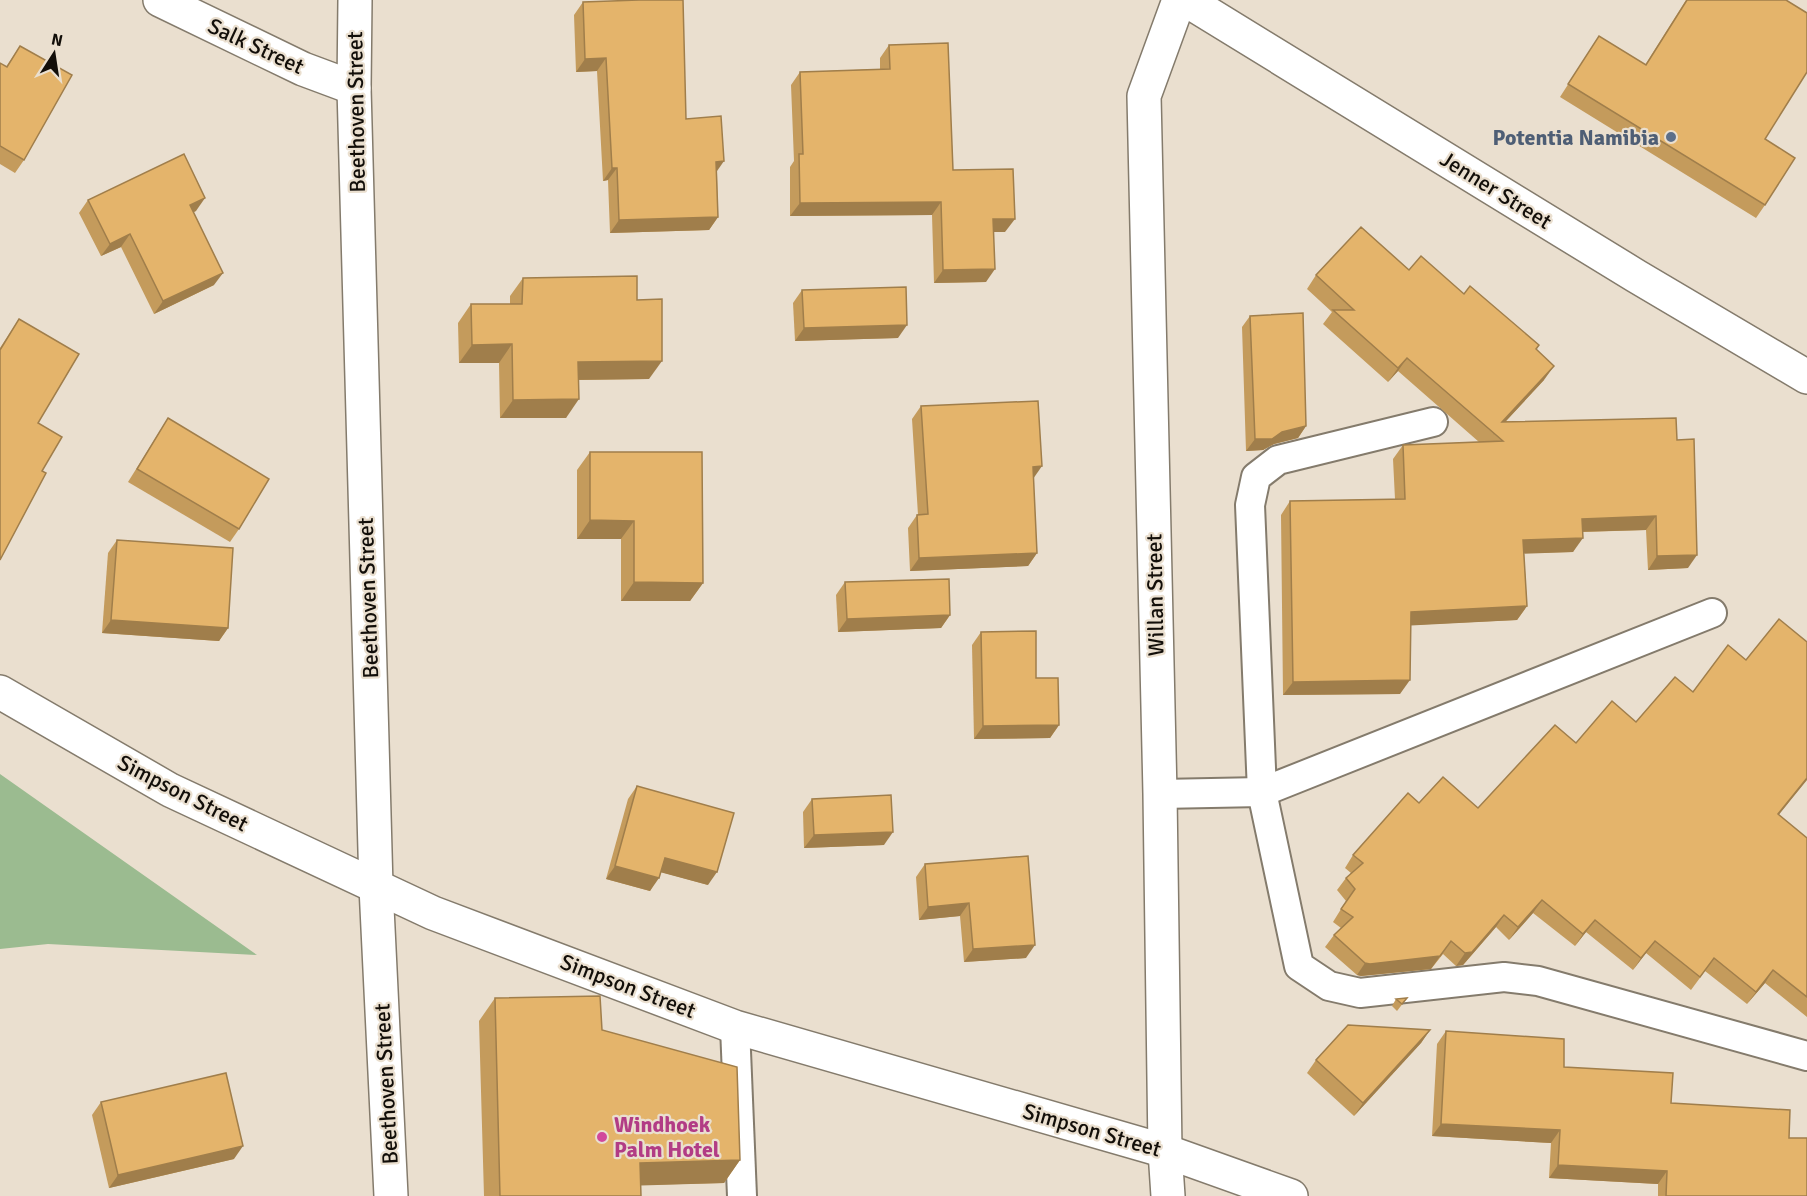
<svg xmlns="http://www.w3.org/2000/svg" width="1807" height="1196" font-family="Signika,sans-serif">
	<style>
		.green { fill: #9bbb90 }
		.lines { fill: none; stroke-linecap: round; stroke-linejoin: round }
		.lane-casing { stroke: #847b6c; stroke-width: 32 }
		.street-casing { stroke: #847b6c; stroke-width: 36 }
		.lane { stroke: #fff; stroke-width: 28 }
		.street { stroke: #fff; stroke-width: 33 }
		.wall { fill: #c49b5c }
		.shaded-wall { fill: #a07e4b }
		.building { fill: #e4b46b; stroke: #a07e4b; stroke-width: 1.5 }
		.service-dot { fill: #5c6f8a; stroke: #eadfcf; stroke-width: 2 }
		.hotel-dot { fill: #d1479c; stroke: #eadfcf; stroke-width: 2 }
		.labels { text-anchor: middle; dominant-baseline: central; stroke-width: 4.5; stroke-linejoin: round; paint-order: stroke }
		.street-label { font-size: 22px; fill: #120e09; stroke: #eadfcf }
		.service-label { font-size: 22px; font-weight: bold; fill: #4e5e75; stroke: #eadfcf; text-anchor: end }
		.hotel-label { font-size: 22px; font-weight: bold; fill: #b23c85; stroke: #eadfcf; text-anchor: start }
	</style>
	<rect width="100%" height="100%" fill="#eadfcf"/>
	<!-- green -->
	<path class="green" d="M0,774L257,955L48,944L0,949Z"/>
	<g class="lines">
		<!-- lane casing -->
		<g class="lane-casing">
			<g id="lane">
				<path d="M1433,422L1278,460L1256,477L1250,505L1262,792L1299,966L1329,986L1360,993L1504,977L1538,981L1807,1056"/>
				<path d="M1160,794L1262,792L1712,613"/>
				<path d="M735,1027L742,1196"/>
			</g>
		</g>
		<!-- street casing -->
		<g class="street-casing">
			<g id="street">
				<path d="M160,0L303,69L354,88"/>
				<path d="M355,0L354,88L376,887L391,1196"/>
				<path d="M1186,0L1636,276L1807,377"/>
				<path d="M0,692L170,790L433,913L735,1027L1165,1151L1291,1196"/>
				<path d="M1168,1196L1165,1151L1160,794L1144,96L1179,0"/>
			</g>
		</g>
		<!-- lane -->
		<use href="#lane" class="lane"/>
		<!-- street -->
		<use href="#street" class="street"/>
	</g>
	<!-- wall -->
	<g class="wall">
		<path d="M1686,0H1786L1765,139V205L1756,218L1560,97L1599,36L1645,65Z"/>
		<path d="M583,2L686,119L717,172L718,217L709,230L610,233L608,180L603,181L597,71L576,72L574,15Z"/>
		<path d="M889,45L953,170L1005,232H994L986,282L934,283L932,215L790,216V167L794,161L791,85L800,72L880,69V58Z"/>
		<path d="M20,46L24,160L15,173L0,164V63L6,67Z"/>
		<path d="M88,200L196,211L193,212L214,285L154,314L121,247L101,256L79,213Z"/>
		<path d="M1409,270L1464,294L1539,345L1536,350L1544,380L1506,421L1677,440L1688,568L1648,570L1646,530L1583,532L1573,552L1524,553L1527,606L1517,620L1410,625L1400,694L1283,695L1281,515L1290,501L1395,499L1393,459L1403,445L1479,442L1398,371L1388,382L1323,324L1332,312L1307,289L1316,275Z"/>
		<path d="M523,278L637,300L649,379L579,380L566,418H500L499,363H459L458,323L471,304H510V296Z"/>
		<path d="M802,290L898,338L795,341L793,303Z"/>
		<path d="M1250,316L1306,426L1298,438L1274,444L1263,450L1246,451L1242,327Z"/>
		<path d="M19,319L38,423L42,471L0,560V348Z"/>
		<path d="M921,406L1033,479L1037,553L1028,566L910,571L908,528L917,515H918L912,419Z"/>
		<path d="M168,418L239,529L230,542L128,482Z"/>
		<path d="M590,452L703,583L690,601H621V539H577V470Z"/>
		<path d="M117,540L228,628L219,641L102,633L108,553Z"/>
		<path d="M845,582L950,615L941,628L838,632L836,595Z"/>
		<path d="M981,632L1036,678L1059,725L1050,738L974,739L972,645Z"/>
		<path d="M1636,722L1778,815L1807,838V1017L1765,983L1747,1004L1705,971L1691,990L1646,953L1633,970L1586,932L1575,946L1533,913L1509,940L1496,927L1463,965L1456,966L1443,954L1431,969L1361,976L1357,975L1325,947L1334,935L1341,928L1333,922L1346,901L1337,890L1346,878L1351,873L1345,868L1353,855L1419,803L1478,808L1576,743Z"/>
		<path d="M637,786L708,885L661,872L650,891L606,879L628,799Z"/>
		<path d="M812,799L884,845L804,848L803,812Z"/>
		<path d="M1028,856L1026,958L964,962L960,916L919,920L916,877L925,864Z"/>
		<path d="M495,998L602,1030L740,1160L724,1183L641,1185V1196H484L479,1021Z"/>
		<path d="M1407,998L1397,1011L1392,1006L1396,999Z"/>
		<path d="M1430,1030L1421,1043L1354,1116L1307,1073L1316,1060Z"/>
		<path d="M1446,1031L1564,1067L1671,1103L1789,1138L1807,1196H1658V1184L1549,1178L1551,1143L1432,1136L1437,1044Z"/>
		<path d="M101,1102L234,1159L109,1188L92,1115Z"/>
	</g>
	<!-- shaded-wall -->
	<g class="shaded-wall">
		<path d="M606,58L597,71L576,72L585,59Z"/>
		<path d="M724,161L715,174L716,162Z"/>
		<path d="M612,168H617L608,180L603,181Z"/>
		<path d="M205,198L196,211L181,218L190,205Z"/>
		<path d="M941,202L932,215L790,216L800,203Z"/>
		<path d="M718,217L709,230L610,233L619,220Z"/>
		<path d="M993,219H1015L1005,232H984Z"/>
		<path d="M130,234L121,247L101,256L110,244Z"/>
		<path d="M995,269L986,282L934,283L943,270Z"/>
		<path d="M223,273L214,285L154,314L163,301Z"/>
		<path d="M907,325L898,338L795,341L804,328Z"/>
		<path d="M512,344L499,363H459L472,345Z"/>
		<path d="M1407,358L1398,371L1388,382L1398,368Z"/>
		<path d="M662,361L649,379L566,380L578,362Z"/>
		<path d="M1554,366L1544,380L1493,435L1502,422Z"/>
		<path d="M579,399L566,418H500L513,400Z"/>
		<path d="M1306,426L1298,438L1274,444L1263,450L1246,451L1255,439Z"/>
		<path d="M1042,466L1033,479V467Z"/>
		<path d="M1656,516L1646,530L1572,532L1582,519Z"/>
		<path d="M590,520L634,521L621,539H577Z"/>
		<path d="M1583,538L1573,552L1514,554L1523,540Z"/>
		<path d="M1037,553L1028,566L910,571L919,558Z"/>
		<path d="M1697,555L1688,568L1648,570L1657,556Z"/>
		<path d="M634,582L703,583L690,601H621Z"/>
		<path d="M1527,606L1517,620L1401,626L1411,612Z"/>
		<path d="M950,615L941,628L838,632L847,619Z"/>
		<path d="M111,620L228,628L219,641L102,633Z"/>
		<path d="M1410,680L1400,694L1283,695L1293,682Z"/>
		<path d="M1059,725L1050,738L974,739L983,726Z"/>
		<path d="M1807,778V780L1769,827L1778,814Z"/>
		<path d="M893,832L884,845L804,848L814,835Z"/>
		<path d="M665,858L717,872L708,885L656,871Z"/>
		<path d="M615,866L659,878L650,891L606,879Z"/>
		<path d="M1542,900L1533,913L1509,940L1518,927Z"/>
		<path d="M969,903L960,916L919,920L928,907Z"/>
		<path d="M1504,915L1496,927L1463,965L1456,966L1465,953Z"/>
		<path d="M1595,920L1586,932L1575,946L1583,934Z"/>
		<path d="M1451,941L1431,969L1361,976L1357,975L1365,963Z"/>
		<path d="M1655,941L1646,953L1633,970L1641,958Z"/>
		<path d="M1035,945L1026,958L964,962L973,949Z"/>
		<path d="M1773,970L1765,983L1747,1004L1756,992Z"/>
		<path d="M1430,1030L1421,1043L1354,1116L1363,1103Z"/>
		<path d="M1441,1124L1560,1130L1551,1143L1432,1136Z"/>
		<path d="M243,1146L234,1159L109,1188L118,1175Z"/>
		<path d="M740,1160L724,1183L624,1186L640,1163Z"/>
		<path d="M1558,1165L1667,1171L1658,1184L1549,1178Z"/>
	</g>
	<!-- building -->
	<g class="building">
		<path d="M639,0H683L686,119L721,116L724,161L716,162L718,217L619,220L617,168H612L606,58L585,59L583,2Z"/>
		<path d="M1687,0H1786L1807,13V72L1765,139L1795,158L1765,205L1568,84L1599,36L1646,65Z"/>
		<path d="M948,43L953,170L1013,169L1015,219H993L995,269L943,270L941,202L800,203L799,154H803L800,72L890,69L889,45Z"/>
		<path d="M20,46L72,75L24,160L0,146V63L7,67Z"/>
		<path d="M184,154L205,198L190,205L223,273L163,301L130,234L110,244L88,200Z"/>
		<path d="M1361,227L1409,270L1421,256L1464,294L1470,286L1539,345L1536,349L1554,366L1502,422L1676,418L1677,440L1694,439L1697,555L1657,556L1656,516L1582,519L1583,538L1523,540L1527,606L1411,612L1410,680L1293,682L1290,501L1405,499L1403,445L1503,441L1407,358L1398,368L1333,310H1354L1316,275Z"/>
		<path d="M637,276V300L662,299V361L578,362L579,399L513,400L512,344L472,345L471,304H522L523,278Z"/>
		<path d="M906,287L907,325L804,328L802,290Z"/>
		<path d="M1303,313L1306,426L1282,432L1272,439H1255L1250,316Z"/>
		<path d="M19,319L79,354L38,423L62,437L42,471L46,473L0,560V350Z"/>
		<path d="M1038,401L1042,466L1033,467L1037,553L919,558L917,515L928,514L921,406Z"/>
		<path d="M168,418L269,479L239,529L137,469Z"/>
		<path d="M590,452H702L703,583L634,582V521L590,520Z"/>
		<path d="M117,540L233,548L228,628L111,620Z"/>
		<path d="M949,579L950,615L847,619L845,582Z"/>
		<path d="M1779,619L1807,642V778L1778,814L1807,838V997L1773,970L1756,992L1714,958L1700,977L1655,941L1641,958L1595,920L1583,934L1542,900L1518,927L1504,915L1472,952L1465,953L1451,941L1440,956L1370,964L1365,963L1334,935L1353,917L1341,909L1355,889L1346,878L1363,863L1353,855L1408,793L1419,803L1443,777L1478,808L1555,725L1576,743L1612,701L1636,722L1675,677L1693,692L1728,645L1746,660Z"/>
		<path d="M1036,631V678H1058L1059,725L983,726L981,632Z"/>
		<path d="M637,786L734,813L717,872L665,858L659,878L615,866Z"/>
		<path d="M891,795L893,832L814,835L812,799Z"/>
		<path d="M1028,856L1035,945L973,949L969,903L928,907L925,864Z"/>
		<path d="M600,996L602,1030L737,1067L740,1160L640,1163L641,1196H500L495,998Z"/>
		<path d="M1407,998L1402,1004L1396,999Z"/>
		<path d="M1348,1025L1430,1030L1363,1103L1316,1060Z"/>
		<path d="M1446,1031L1564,1039V1067L1673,1073L1671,1103L1790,1110L1789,1138H1807V1196H1666L1667,1171L1558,1165L1560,1130L1441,1124Z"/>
		<path d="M226,1073L243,1146L118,1175L101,1102Z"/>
	</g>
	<!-- markers -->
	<circle class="service-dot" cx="1671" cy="137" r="6"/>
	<circle class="hotel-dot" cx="602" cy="1137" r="6"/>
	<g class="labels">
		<!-- street labels -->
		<g class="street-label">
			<text transform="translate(256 46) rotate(25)">Salk Street</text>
			<text transform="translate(356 112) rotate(-91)">Beethoven Street</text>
			<text transform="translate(1496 190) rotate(32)">Jenner Street</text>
			<text transform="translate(1155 595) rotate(-91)">Willan Street</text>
			<text transform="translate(368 598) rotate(-92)">Beethoven Street</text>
			<text transform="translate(183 793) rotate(27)">Simpson Street</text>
			<text transform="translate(628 986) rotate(21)">Simpson Street</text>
			<text transform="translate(386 1084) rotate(-93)">Beethoven Street</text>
			<text transform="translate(1092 1130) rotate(16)">Simpson Street</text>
		</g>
		<!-- service labels -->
		<g class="service-label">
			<text x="1659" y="137">Potentia Namibia</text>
		</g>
		<!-- hotel labels -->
		<g class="hotel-label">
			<text x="614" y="1124">Windhoek<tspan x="614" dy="25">Palm Hotel</tspan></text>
		</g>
	</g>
	<!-- north arrow -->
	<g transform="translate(54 54) rotate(12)" stroke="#eadfcf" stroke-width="4.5" paint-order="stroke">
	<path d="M0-4.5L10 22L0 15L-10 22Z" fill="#120e09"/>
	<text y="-9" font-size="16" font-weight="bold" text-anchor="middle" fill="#120e09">N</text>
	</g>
</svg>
